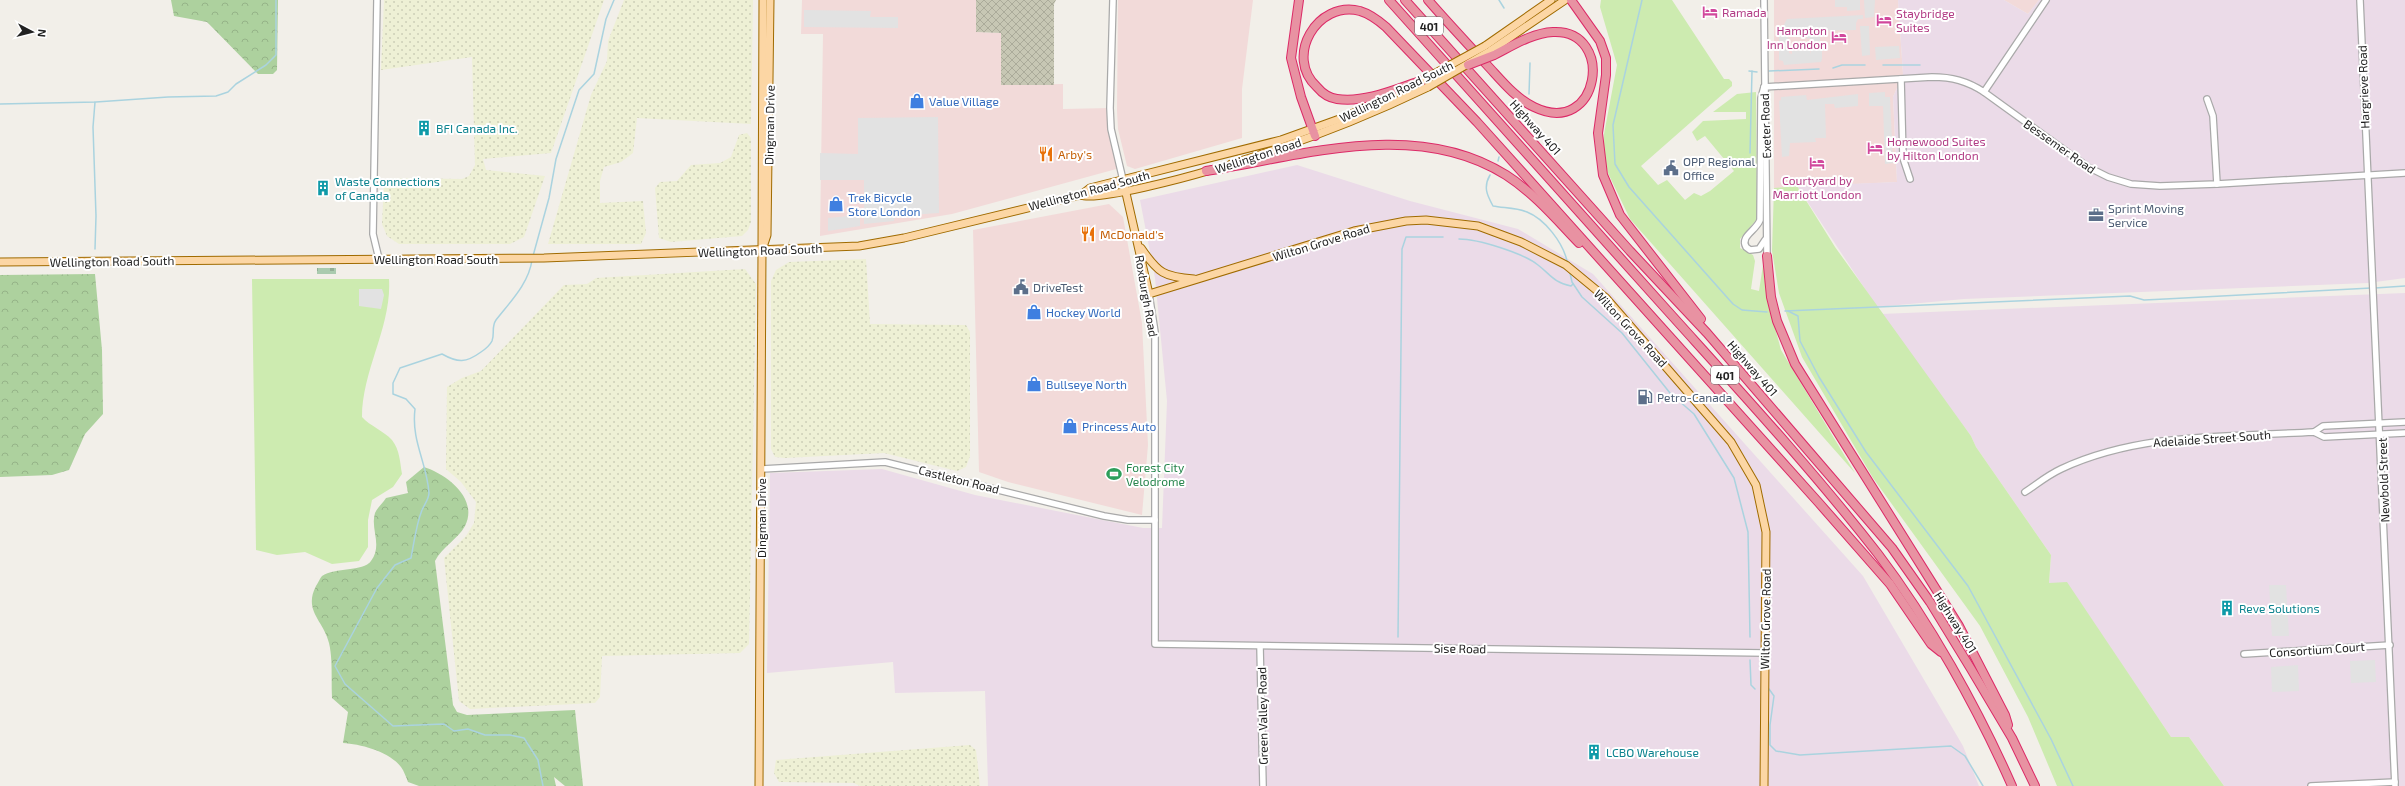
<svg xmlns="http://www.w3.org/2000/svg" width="2405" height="786" font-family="'Exo 2',sans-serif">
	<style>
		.commercial { fill: #f2dad9 }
		.industrial { fill: #ebdbe8 }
		.construction { fill: url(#construction-cross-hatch) }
		.farmland { fill: url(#farmland-dots) }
		.grass { fill: #cdebb0 }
		.forest { fill: url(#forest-crowns) }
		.cemetery { fill: url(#cemetery-stones) }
		.parking { fill: #e2e2e2 }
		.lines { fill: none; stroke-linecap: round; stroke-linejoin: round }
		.stream { stroke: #aad3df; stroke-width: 1.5 }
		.minor-casing { stroke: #a9a9a9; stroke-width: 8 }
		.major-casing { stroke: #a06b00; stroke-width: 9 }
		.highway-casing { stroke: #dc2a67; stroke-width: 10 }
		.minor { stroke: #fff; stroke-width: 5.5 }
		.major { stroke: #fcd6a4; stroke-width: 7 }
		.highway { stroke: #e892a2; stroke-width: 8 }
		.major-bridge-casing { stroke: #a06b00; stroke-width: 9; stroke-linecap: butt }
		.highway-bridge-casing { stroke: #dc2a67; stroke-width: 10; stroke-linecap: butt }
		.major-bridge { stroke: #fcd6a4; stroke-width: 7 }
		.highway-bridge { stroke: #e892a2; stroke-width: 8 }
		.labels { text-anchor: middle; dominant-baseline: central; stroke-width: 4; stroke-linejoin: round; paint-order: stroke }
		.shield { fill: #fff; stroke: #646464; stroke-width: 1 }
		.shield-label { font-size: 11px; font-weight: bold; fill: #222 }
		.hotel-label { font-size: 12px; fill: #b23c85; stroke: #fff; text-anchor: start }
		.street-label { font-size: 12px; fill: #222; stroke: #fff }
		.shop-label { font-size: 12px; fill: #366cbe; stroke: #fff; text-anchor: start }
		.culture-label { font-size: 12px; fill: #0d838f; stroke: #fff; text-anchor: start }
		.food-label { font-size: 12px; fill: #c56008; stroke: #fff; text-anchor: start }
		.service-label { font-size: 12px; fill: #4e5e75; stroke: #fff; text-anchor: start }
		.leisure-label { font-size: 12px; fill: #27864d; stroke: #fff; text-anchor: start }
	</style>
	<defs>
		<pattern id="construction-cross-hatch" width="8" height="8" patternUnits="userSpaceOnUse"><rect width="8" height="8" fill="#c7c7b4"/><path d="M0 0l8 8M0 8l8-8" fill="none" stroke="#abab9a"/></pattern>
		<pattern id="farmland-dots" width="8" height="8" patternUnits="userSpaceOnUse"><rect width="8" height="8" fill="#eef0d5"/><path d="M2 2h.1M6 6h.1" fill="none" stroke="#ccceb7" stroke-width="1.8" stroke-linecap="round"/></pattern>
		<pattern id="forest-crowns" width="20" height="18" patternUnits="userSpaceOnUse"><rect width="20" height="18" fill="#add19e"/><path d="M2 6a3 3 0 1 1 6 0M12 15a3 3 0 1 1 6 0" fill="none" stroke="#95b388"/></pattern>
		<pattern id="cemetery-stones" width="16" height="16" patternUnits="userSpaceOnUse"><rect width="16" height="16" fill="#aacbaf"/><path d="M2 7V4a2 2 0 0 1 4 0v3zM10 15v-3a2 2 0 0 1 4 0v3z" fill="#92ae96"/></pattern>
	</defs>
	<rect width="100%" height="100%" fill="#f2efe9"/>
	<!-- commercial -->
	<g class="commercial">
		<path d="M802,0H976V32L1001,33V85L1063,84V109L1110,108L1120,168L952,214L820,236L823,34H801Z"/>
		<path d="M1118,0H1253L1242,89V138L1135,169L1127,166L1118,129L1117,111Z"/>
		<path d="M1774,0H1898L1903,74L1893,97L1897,182L1774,188Z"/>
		<path d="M2004,0H2039L2028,14Z"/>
		<path d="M1109,204L1123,217L1142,323L1148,445L1142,515L1008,482L979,472L973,230Z"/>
	</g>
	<!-- industrial -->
	<g class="industrial">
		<path d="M1898,0H2004L2028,14L2039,0H2405V278L2368,283L1964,299L1877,307L1797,186L1897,182L1893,97L1903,74Z"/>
		<path d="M1297,165L1410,201L1518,229L1593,274L1863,576L1963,746L1979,786H988L985,691L895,693L893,662L767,673L770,473L882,469L975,495L1143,528H1162L1167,401L1155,278L1140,200Z"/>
		<path d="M2405,293V786H2224L2189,737H2171L2067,583H2049L2051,555L1976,447L1971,436L1881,314Z"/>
	</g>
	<!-- construction -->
	<path class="construction" d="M976,0H1056L1054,4V85H1001V33L976,32Z"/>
	<!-- farmland -->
	<g class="farmland">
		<path d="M384,0H604L551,153L483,159L486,170L545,176L524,237L510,244H399L387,236L382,224L384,184L393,178L462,179L469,176L475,165L472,57L381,70Z"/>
		<path d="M624,0H753L751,124L637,118L633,153L621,162L604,167L600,181V203L643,201L646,233L641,244H548L591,95L607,61L608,41Z"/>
		<path d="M747,133L751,138V222L748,230L742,236L671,242L659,238L655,188L660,182L677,181L691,165L720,163L731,157L739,135Z"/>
		<path d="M866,259L870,324L966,325L970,332V456L966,467L957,471L884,453L785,458L775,457L771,449V281L776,270L789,262Z"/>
		<path d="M745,269L756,284L749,644L740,653L602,656L600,697L595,703L470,709L459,701L444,558L466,536L474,523L476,502L461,482L446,469L447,387L462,378L481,371L564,285L587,284L596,278Z"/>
		<path d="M970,745L976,750L980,786H860L854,783L779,782L774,773L776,760Z"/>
	</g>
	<!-- grass -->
	<g class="grass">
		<path d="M1601,0H1672L1724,79H1729L1732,82V86L1641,166L1658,185L1667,180L1685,200L1694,193L1701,196L1710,191L1734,171L1705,136L1697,141L1692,132L1703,121L1746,119V112H1713L1737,94L1756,92L1757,219L1740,239V248L1753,255L1755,261L1751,289L1759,291L1763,265L1767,298L1781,350L1855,473L1630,219L1608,173L1604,156V134L1617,65L1600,7Z"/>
		<path d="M1797,186L1835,247L1971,436L1976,447L2051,555L2049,583L2067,582L2171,737H2189L2224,786H2057L2028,717L1980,626L1873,478L1802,357L1779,293L1772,251L1774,188Z"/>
		<path d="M252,279H389C392,326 362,370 362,417C370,426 384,431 392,440C400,450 400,463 402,474L393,487L372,500L368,520V547L359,561L332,564L305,552L277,555L256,550Z"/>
	</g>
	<!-- forest -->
	<g class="forest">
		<path d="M171,0H278L277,70L273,74H258L207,22L174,16Z"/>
		<path d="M95,274L102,350L103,414L85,434L69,470L52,475L0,477V275Z"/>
		<path d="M424,467C446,474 479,498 465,526C458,539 442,547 435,561L453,705L457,712L467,715L575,710L583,786H565L554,777L556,786H419L408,782C406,777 404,771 401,767C390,752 361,744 343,743L348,712L332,698C331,680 333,660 329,643C324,621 303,611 316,586C318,583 320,578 322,576C335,567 363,572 371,561C383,545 370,529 375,513C377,508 383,503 386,498L408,493L406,482Z"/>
	</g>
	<!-- cemetery -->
	<rect class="cemetery" x="317" y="268" width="19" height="6"/>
	<!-- parking -->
	<g class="parking">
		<path d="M1835,0H1860V10L1847,11V7H1835Z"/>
		<path d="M1864,0H1875L1874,17L1865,18Z"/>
		<path d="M804,10L871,11L870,17H898V28L804,27Z"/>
		<path d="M1863,15V19H1858L1856,23V30L1820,31V48H1811L1810,38L1807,39L1806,32H1811L1810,27L1809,31H1790L1788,28L1789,53L1792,54V51L1810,50L1811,54V50H1822V59L1821,62L1784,65L1783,61L1779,60V29L1782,28L1787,19Z"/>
		<path d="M1860,26H1869L1870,55L1862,56Z"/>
		<path d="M1899,46L1900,58L1876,60L1875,47Z"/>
		<path d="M1885,92V97H1890L1893,163L1885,164L1883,106H1869V93Z"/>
		<path d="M1858,94V106L1835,108L1834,104H1825L1826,138H1815L1816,142L1790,143L1789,156L1782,157L1779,101L1781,100V97L1806,95L1807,100Z"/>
		<path d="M938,117L939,213L895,216L894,221L864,224V180H820V153L858,154V118Z"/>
		<path d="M860,215V226L828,231V218Z"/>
		<path d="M359,289H382L384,295L381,309L359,306Z"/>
		<path d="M2269,585H2286L2289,636H2272Z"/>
		<path d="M2375,660L2376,682L2351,683L2350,661Z"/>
		<path d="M2298,665L2299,691L2272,692L2271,667Z"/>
	</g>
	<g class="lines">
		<!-- stream -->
		<g class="stream">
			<path d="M1499,0L1504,8"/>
			<path d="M1642,0L1613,125L1615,164L1629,187L1733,304L1742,310L1767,312"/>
			<path d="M1883,65H1920"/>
			<path d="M1833,68L1842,65H1865"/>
			<path d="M1749,71L1757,72"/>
			<path d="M1769,71L1819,69"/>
			<path d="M1529,94L1530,63"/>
			<path d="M0,104L96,102L168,97L216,96L228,92L236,84L266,65L276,55V0"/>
			<path d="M1750,153L1752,71"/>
			<path d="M1498,161L1499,157"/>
			<path d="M1490,175C1483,187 1487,195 1493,206C1504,208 1517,208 1527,212C1545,219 1563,243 1567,261"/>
			<path d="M1459,239C1478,239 1523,253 1538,265C1551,275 1553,282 1571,286L1573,284"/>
			<path d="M95,249L96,216L93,127L95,102"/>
			<path d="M533,256L549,198L556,159L579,90L594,74L606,19L614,0"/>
			<path d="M532,260C529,283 510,302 496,320C491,327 495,334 492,341C490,345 484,350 481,352C466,363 458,363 442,354L400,368L393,383V394L406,399L415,409C411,441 427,463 429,493C429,499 424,505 422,510C416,525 414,543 411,558L395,565L377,588L335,666L345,684L393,726L444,724L454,731L468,729L485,735H510L524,738L538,760L543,786"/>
			<path d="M1570,273L1572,282L1582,297L1622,333L1670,393L1694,414L1734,478L1748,532L1750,637"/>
			<path d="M2375,288L2405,286"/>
			<path d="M1785,311L2130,296L2144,300L2165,299L2371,288"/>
			<path d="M1788,311L1798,316L1800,341L1819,377L1866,452L1968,586L2051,739L2073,786"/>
			<path d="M1398,637L1402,249L1406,237H1443"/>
			<path d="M1750,660L1751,685L1755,689"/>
			<path d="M1769,689L1774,696L1770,725V745L1776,751L1800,755L1951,746L1965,756L1983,786"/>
		</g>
		<!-- minor casing -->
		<g class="minor-casing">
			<g id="minor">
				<path d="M377,0L373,234L379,259"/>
				<path d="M1113,0L1110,108L1111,129L1123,180"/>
				<path d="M1764,0L1767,256"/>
				<path d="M2360,0L2395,786"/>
				<path d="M1901,79L1903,158L1910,179"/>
				<path d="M1764,87L1932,77C1952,77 1967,81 1984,92L2088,167L2108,177L2131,184L2160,186L2217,184L2405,173"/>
				<path d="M1764,87L1761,98L1760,220C1756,231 1740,236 1746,247L1750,250L1759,249L1765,240"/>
				<path d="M1984,92L2046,0"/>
				<path d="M2207,99L2213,116L2217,184"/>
				<path d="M1149,294L1155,332V644L1765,653"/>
				<path d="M2314,432L2323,426L2405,422"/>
				<path d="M761,469L885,462L1104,516L1128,520H1155"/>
				<path d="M2025,492C2037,484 2048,475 2061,469C2140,432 2229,437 2314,432L2324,437L2405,433"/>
				<path d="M1260,646L1263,786"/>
				<path d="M2244,654L2390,645"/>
				<path d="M2311,786L2395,782"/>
			</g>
		</g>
		<!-- major casing -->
		<g class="major-casing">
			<g id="major">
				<path d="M1485,46L1551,0"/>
				<path d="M1490,51L1565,0"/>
				<path d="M1231,164C1299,143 1364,118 1428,87"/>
				<path d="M1123,180L1149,294L1354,231L1406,221L1426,220L1478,226L1521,242L1566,265L1606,298L1731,442L1756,485L1766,532L1764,786"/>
				<path d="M1081,195C1096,202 1191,176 1211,170"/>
				<path d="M762,247L763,0"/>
				<path d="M1141,248C1158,273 1164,277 1194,279"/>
				<path d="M0,262L544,258L859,246L904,238L1081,195L1090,188L1281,140L1345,117L1397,92"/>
				<path d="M759,786L762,250L767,235L770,0"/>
			</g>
		</g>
		<!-- highway casing -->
		<g class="highway-casing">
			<g id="highway">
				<path d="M1299,0L1291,58L1301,97L1315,136"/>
				<path d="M1389,0C1482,103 1574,206 1666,309C1738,389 1812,469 1878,554C1929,621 1978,709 2012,786"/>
				<path d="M1405,0L1630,251L1707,333L1892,548L1930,602L1971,669L2012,738L2035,786"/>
				<path d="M1428,0C1447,22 1467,43 1487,65C1501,80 1515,98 1534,107C1600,139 1616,29 1553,32C1532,33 1512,46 1494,55"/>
				<path d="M1571,0L1600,41L1606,58V75L1598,133L1603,175L1620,215L1701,319"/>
				<path d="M1423,80C1396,89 1366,103 1337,99C1330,98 1322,93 1317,87C1284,57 1317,0 1360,11C1370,14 1378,20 1386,27L1477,122L1819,503L1890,584L1931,644L1941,652"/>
				<path d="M1206,171C1302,156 1416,118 1506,175C1534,193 1556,219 1579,243"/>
				<path d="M1767,256L1771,297L1777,321L1795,364L1959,626L2005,715L2008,725"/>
			</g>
		</g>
		<!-- minor -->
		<use href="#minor" class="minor"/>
		<!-- major -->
		<use href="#major" class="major"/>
		<!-- highway -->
		<use href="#highway" class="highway"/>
		<!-- major-bridge casing -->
		<g class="major-bridge-casing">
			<g id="major-bridge">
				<path d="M1423,80L1485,46"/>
				<path d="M1428,87L1490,51"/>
			</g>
		</g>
		<!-- highway-bridge casing -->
		<g class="highway-bridge-casing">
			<path id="highway-bridge" d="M1468,65L1494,55"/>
		</g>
		<!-- major-bridge -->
		<use href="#major-bridge" class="major-bridge"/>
		<!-- highway-bridge -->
		<use href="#highway-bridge" class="highway-bridge"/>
	</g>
	<!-- icons -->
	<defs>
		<g id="hotel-bare" transform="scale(1.2)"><path d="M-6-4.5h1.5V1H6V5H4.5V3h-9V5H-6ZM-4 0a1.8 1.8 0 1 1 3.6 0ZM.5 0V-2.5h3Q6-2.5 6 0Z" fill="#d1479c" stroke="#fff" stroke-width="2.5" paint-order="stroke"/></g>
		<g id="shop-bare" transform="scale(1.2)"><path d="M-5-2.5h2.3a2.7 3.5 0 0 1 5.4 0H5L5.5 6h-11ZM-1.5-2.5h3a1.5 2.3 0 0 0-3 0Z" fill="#3f7fe0" stroke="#fff" stroke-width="2.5" paint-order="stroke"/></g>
		<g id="building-bare" transform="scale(1.2)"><path d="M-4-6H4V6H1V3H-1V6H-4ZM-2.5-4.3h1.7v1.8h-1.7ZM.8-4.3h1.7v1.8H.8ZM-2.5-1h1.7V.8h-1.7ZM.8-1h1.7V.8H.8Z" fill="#0f9aa8" stroke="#fff" stroke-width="2.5" paint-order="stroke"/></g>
		<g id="restaurant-bare" transform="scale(1.2)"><path d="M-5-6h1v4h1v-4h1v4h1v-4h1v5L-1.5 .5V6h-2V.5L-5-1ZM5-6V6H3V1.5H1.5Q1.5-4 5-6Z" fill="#e8710a" stroke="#fff" stroke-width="2.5" paint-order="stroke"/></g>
		<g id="civic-bare" transform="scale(1.2)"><path d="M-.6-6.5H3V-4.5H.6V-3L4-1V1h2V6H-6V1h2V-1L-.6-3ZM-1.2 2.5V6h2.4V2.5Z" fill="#5c6f8a" stroke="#fff" stroke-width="2.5" paint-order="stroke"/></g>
		<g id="office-bare" transform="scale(1.2)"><path d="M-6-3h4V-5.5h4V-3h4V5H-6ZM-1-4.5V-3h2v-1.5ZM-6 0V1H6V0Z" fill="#5c6f8a" stroke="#fff" stroke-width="2.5" paint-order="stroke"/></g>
		<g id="fuel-bare" transform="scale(1.2)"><path d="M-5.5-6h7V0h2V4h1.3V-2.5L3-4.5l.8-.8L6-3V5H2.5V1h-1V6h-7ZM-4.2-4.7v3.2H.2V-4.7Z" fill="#5c6f8a" stroke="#fff" stroke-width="2.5" paint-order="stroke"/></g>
		<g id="stadium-bare" transform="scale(1.2)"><path d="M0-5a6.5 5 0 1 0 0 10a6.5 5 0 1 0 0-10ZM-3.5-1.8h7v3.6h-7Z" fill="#2e9e5b" stroke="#fff" stroke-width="2.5" paint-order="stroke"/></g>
	</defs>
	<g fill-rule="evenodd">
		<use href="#hotel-bare" x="1710" y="12"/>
		<use href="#hotel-bare" x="1884" y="20"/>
		<use href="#hotel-bare" x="1839" y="37"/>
		<use href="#shop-bare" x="917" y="101"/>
		<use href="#building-bare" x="424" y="128"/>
		<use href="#hotel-bare" x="1875" y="148"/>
		<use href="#restaurant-bare" x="1046" y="154"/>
		<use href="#hotel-bare" x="1817" y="163"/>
		<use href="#civic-bare" x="1671" y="168"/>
		<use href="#building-bare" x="323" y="188"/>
		<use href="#shop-bare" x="836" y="204"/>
		<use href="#office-bare" x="2096" y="215"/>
		<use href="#restaurant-bare" x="1088" y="234"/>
		<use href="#civic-bare" x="1021" y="287"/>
		<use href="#shop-bare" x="1034" y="312"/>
		<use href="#shop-bare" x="1034" y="384"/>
		<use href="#fuel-bare" x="1645" y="397"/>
		<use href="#shop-bare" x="1070" y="426"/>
		<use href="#stadium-bare" x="1114" y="474"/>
		<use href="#building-bare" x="2227" y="608"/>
		<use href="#building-bare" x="1594" y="752"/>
	</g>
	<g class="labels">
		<!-- shield labels -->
		<g class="shield">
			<rect x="1415" y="17" width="28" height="18" rx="3"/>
			<rect x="1711" y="366" width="28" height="18" rx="3"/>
		</g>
		<g class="shield-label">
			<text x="1429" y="26">401</text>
			<text x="1725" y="375">401</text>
		</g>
		<!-- hotel labels -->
		<g class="hotel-label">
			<text x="1722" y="12">Ramada</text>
			<text x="1896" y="13">Staybridge<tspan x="1896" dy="14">Suites</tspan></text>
			<text x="1827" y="30" text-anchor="end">Hampton<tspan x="1827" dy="14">Inn London</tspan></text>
			<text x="1887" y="141">Homewood Suites<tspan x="1887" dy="14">by Hilton London</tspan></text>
			<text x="1817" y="180" text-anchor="middle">Courtyard by<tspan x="1817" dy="14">Marriott London</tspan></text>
		</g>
		<!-- street labels -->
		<g class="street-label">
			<text transform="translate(2363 87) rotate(-92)">Hargrieve Road</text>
			<text transform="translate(1396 91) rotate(-26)">Wellington Road South</text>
			<text transform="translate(769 125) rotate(-89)">Dingman Drive</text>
			<text transform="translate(1765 126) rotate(-92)">Exeter Road</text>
			<text transform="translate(1536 127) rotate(48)">Highway 401</text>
			<text transform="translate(2060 146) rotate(35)">Bessemer Road</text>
			<text transform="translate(1258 155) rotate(-18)">Wellington Road</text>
			<text transform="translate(1089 190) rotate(-15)">Wellington Road South</text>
			<text transform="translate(1321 242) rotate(-17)">Wilton Grove Road</text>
			<text transform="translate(760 250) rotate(-2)">Wellington Road South</text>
			<text x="436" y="259">Wellington Road South</text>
			<text transform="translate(112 261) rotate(-1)">Wellington Road South</text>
			<text transform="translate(1147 296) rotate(80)">Roxburgh Road</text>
			<text transform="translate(1631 328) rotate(47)">Wilton Grove Road</text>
			<text transform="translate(1753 368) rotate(49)">Highway 401</text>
			<text transform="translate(2212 438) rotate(-4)">Adelaide Street South</text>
			<text transform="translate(959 479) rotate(14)">Castleton Road</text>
			<text transform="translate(2383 480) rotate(-92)">Newbold Street</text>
			<text transform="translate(761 518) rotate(-90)">Dingman Drive</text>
			<text transform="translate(1765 619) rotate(-89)">Wilton Grove Road</text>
			<text transform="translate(1956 622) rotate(58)">Highway 401</text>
			<text transform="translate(1460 648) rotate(1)">Sise Road</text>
			<text transform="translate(2317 649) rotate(-4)">Consortium Court</text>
			<text transform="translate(1262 716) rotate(-91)">Green Valley Road</text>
		</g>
		<!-- shop labels -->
		<g class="shop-label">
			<text x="929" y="101">Value Village</text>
			<text x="848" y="197">Trek Bicycle<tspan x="848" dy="14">Store London</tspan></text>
			<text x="1046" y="312">Hockey World</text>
			<text x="1046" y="384">Bullseye North</text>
			<text x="1082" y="426">Princess Auto</text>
		</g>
		<!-- culture labels -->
		<g class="culture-label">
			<text x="436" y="128">BFI Canada Inc.</text>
			<text x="335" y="181">Waste Connections<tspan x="335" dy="14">of Canada</tspan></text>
			<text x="2239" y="608">Reve Solutions</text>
			<text x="1606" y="752">LCBO Warehouse</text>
		</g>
		<!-- food labels -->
		<g class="food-label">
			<text x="1058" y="154">Arby's</text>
			<text x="1100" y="234">McDonald's</text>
		</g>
		<!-- service labels -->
		<g class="service-label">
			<text x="1683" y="161">OPP Regional<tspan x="1683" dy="14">Office</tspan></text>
			<text x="2108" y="208">Sprint Moving<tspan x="2108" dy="14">Service</tspan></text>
			<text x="1033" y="287">DriveTest</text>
			<text x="1657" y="397">Petro-Canada</text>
		</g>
		<!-- leisure labels -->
		<g class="leisure-label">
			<text x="1126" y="467">Forest City<tspan x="1126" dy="14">Velodrome</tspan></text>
		</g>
	</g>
	<!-- north arrow -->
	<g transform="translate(32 32) rotate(97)" stroke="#ffffff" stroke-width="3" paint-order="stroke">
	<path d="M0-3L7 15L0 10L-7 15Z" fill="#222222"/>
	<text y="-6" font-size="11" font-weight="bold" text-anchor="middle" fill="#222222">N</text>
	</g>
</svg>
